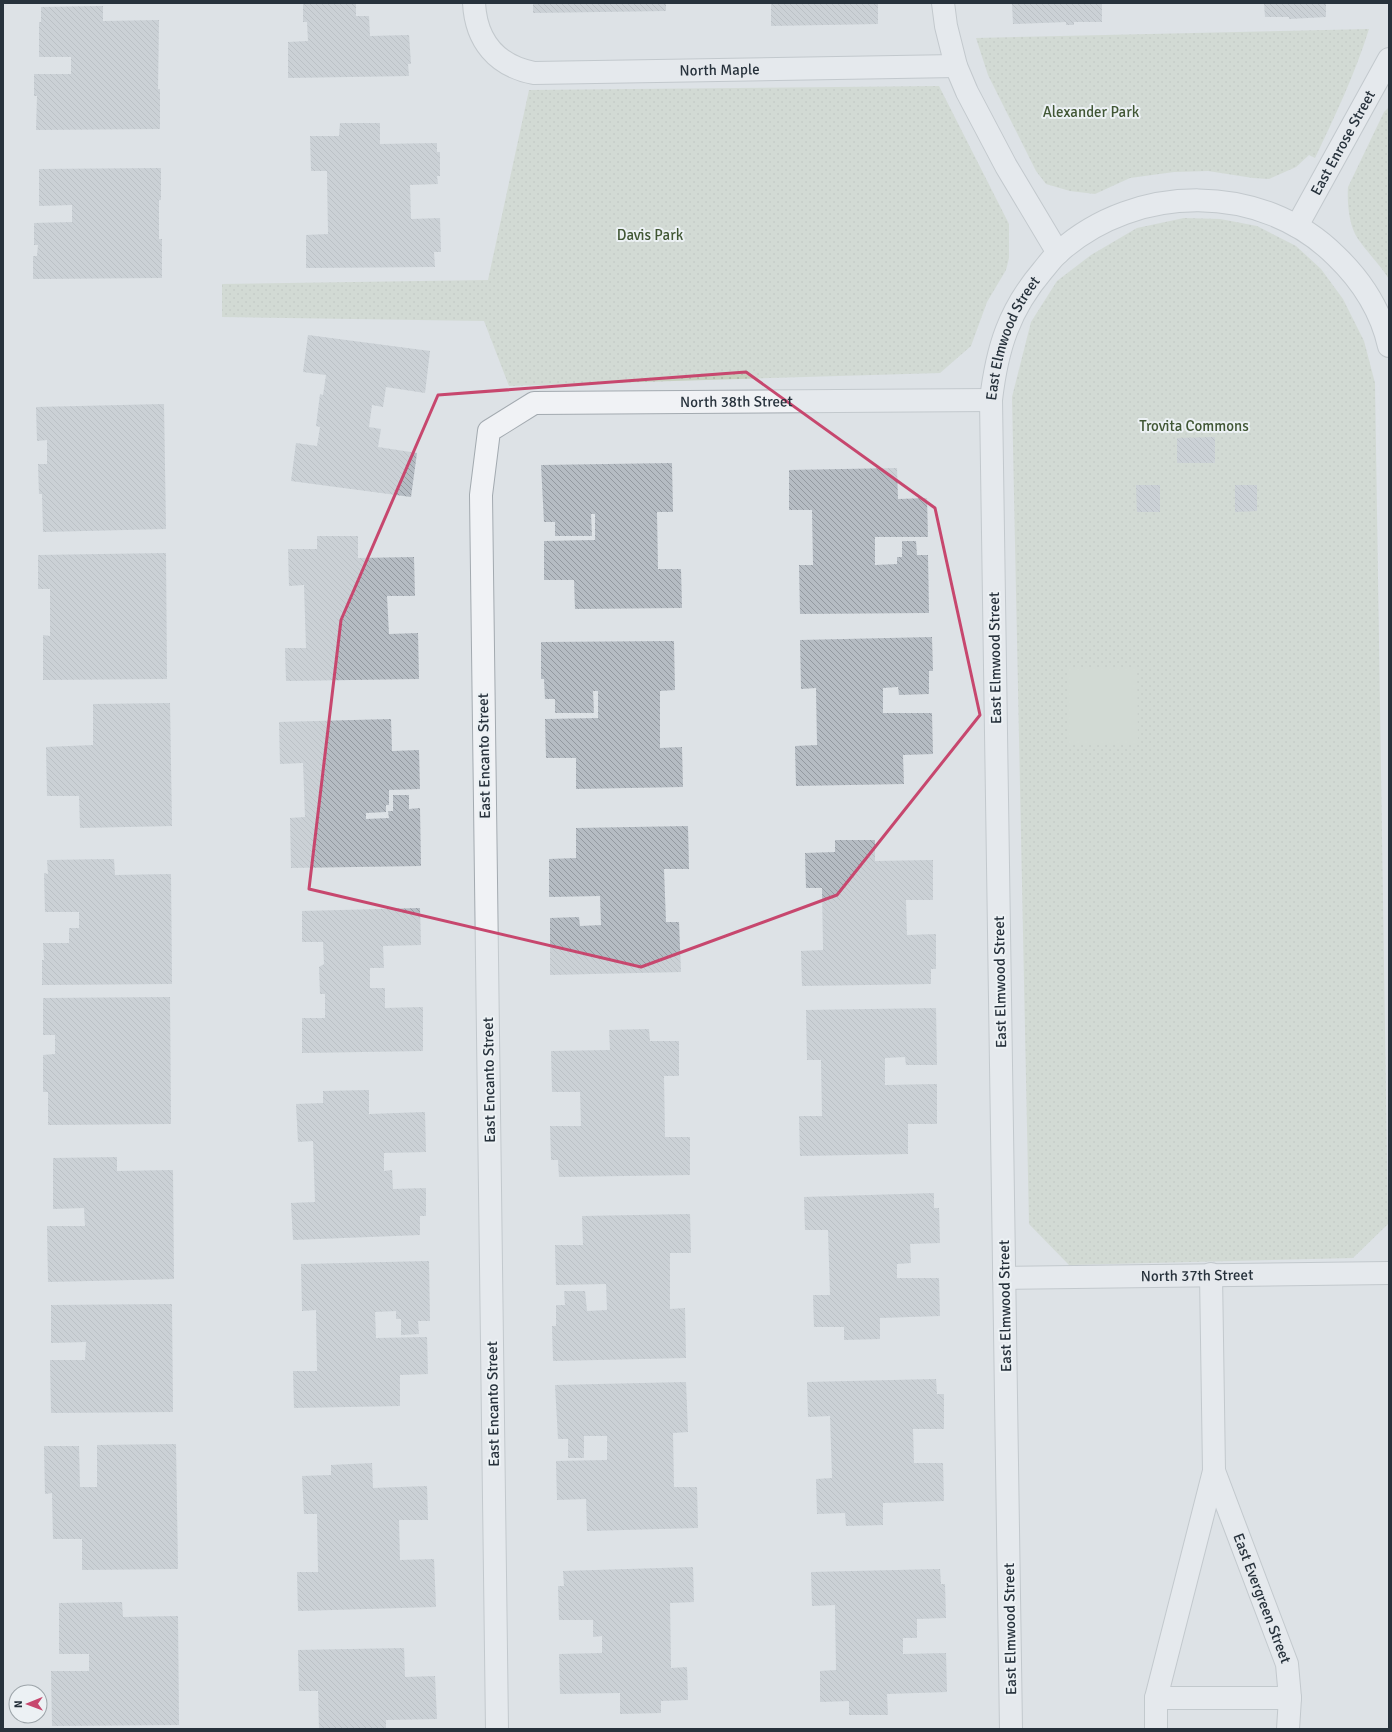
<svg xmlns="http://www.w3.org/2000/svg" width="1392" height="1732" font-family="Signika,sans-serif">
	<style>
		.park { fill: url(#park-dots) }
		.garden { fill: #c6d0bf }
		.building { fill: url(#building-back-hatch) }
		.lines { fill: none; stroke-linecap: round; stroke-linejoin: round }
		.minor-casing { stroke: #a3aab0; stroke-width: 24 }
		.minor { stroke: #f0f2f5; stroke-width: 22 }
		.marked { fill: none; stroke: #c7476e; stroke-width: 3; stroke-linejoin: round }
		.labels { text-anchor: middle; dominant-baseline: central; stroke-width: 4; stroke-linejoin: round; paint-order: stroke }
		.street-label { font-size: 15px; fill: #27323c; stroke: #ecf1f4 }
		.park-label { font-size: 15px; fill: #415735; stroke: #ecf1f4 }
	</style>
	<defs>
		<pattern id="park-dots" width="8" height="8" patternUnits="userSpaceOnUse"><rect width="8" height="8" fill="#c6d0bf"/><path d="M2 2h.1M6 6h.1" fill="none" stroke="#aab3a5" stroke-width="1.8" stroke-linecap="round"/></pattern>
		<pattern id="building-back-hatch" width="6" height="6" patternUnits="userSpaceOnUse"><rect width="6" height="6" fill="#b5bcc3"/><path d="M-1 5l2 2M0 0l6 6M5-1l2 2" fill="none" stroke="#9399a0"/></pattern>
	</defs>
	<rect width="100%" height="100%" fill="#dde2e6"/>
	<!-- park -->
	<g class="park">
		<path d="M1369,29C1355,74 1335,116 1315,158L1309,155L1296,167L1269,179L1253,178L1208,171L1174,172L1130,178L1095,194L1070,191L1046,184L1036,171L988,75L976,38Z"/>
		<path d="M939,86L1009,224V258L1006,270L987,302L971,346L940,373L509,386L484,321L222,317V284L488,280L529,90Z"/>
		<path d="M1389,107V279C1380,265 1368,253 1358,239C1349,226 1347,203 1348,187L1384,112Z"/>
		<path d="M1184,218L1220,219L1257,226L1296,246L1321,269L1343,299L1364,341L1375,383L1388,1224L1353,1258L1069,1265L1029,1224L1012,397L1031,322L1057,281L1091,255L1137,228Z"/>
	</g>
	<!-- garden -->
	<path class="garden" d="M1137,669L1138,744H1068L1067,669Z"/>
	<!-- building -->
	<g class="building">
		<path d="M303,3H356V16H369L370,36L409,35L411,64H408L409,76L288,78V42L308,41L307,22H303Z"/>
		<path d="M533,3H666V11L533,13Z"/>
		<path d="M771,3H878V24L771,26Z"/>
		<path d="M1012,3H1102V22H1074V25H1066V22L1013,24Z"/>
		<path d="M1264,3H1326V17L1289,19V17H1265Z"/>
		<path d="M103,6V21L159,20L158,89H160V129L36,130L37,96H34V74H71V57H39V22H41V7Z"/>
		<path d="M340,123H380V144L437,143V152H440V176H437L438,184L410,185L411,219L440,218L441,252H434L435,267L306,268V235L328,234L327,171H311L310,136H339Z"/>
		<path d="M161,168V200H159V239H162V278L33,279V256H37L38,245H34V223L72,222V205L39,206V169Z"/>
		<path d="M308,335L430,351L425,393L386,387L383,407L372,405L369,427L381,429L378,447L417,453L411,497L291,481L296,443L317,446L320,427L316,426L320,394L323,395L326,375L303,372Z"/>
		<path d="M164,404L166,529L43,532L42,494H39L38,464H47V440L37,441L36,407Z"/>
		<path d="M1215,437V463H1177V438Z"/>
		<path d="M672,463L673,512H657L658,569H681L682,608L575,609L574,580H544V541L595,540V514H591L592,536H555V522H544L541,465Z"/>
		<path d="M897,468L898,499L927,498L928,537H875V565L897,564V557H902V541H916L917,555H928L929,613L800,614L799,565H813L812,510H789V470Z"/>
		<path d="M1136,485H1160V512H1137Z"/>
		<path d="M1235,485H1257V511L1235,512Z"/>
		<path d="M317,536H358V558L414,557L415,596H387L389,634L418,633L419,679L286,681L285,648H306L304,585L289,586L288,549H317Z"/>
		<path d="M166,553L167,679L43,680V635L50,636V589H38V555Z"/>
		<path d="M932,637L933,671H929V694L899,695L898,687L883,688V713H932L933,754L903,755L904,784L796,786L795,746L817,745L816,688L801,689L800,640Z"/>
		<path d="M674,641L675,690L660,691V748L682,747L683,787L576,789V758H546L545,719L598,718V691H593L594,713H555V699H545L544,679H541V642Z"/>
		<path d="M170,703L172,826L80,828L79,796H47L46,747L93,745V704Z"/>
		<path d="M391,719L392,751L419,750L420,789L389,790V805H386V812L366,813V819L389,818L388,811H393V795H409V809L420,808L421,866L291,868L290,818L305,817L303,763L280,764L279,722Z"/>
		<path d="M688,826L689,869H664L666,922H679L681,972L550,975V918L579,917L580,926L601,925L600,896L549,897V859L576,858V828Z"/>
		<path d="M835,840H875V861L933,860V900H906L907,935L936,934V969H931V984L802,986L801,951L823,950L822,888H806L805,853L835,852Z"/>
		<path d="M114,859L115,875L171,874L172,984L42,985V960H44L43,943H69V928H79V912H45L44,873L48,874L47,860Z"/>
		<path d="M420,908L421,945L383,946L384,968H370V988H385V1008L423,1007V1051L302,1053V1018H325V994H320L319,967L324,964L323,942H302V911Z"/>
		<path d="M170,997L171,1124L48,1125V1092H43V1055L55,1054V1035H43V998Z"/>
		<path d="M936,1008L937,1065H906L905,1057L885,1058V1085L937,1084V1124H908V1154L800,1156L799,1116H822L821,1060H807L806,1010Z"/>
		<path d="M649,1029L650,1041H679V1076H664L665,1137H690V1175L559,1177L558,1160H551L550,1126H581L580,1092H552L551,1051L610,1050L609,1030Z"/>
		<path d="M369,1090V1114L425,1112L426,1152L384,1153V1171L392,1170L393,1189L426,1188V1216H420V1235L293,1240L291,1203L315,1202L313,1141L298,1142L296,1104L323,1103V1091Z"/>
		<path d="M117,1157V1171L173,1170L174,1279L48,1282L47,1226H85L84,1208L53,1209V1158Z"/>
		<path d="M934,1193V1208H939L940,1243L910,1244L911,1263L897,1264V1278H939L940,1316L880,1318V1339L844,1340V1327H814L813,1295H830L828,1230H805L804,1197Z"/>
		<path d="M690,1214L691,1253H670V1309L685,1308L686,1358L553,1361L552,1326H556V1305H565L564,1291H585L587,1311L607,1310L606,1284L556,1285L555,1245H583L582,1216Z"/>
		<path d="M429,1261L430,1321H418L419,1334L401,1335V1319H396V1311L375,1312L376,1338L427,1337L428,1374L400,1375V1406L294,1408L293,1371H317L316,1310L302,1311L301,1264Z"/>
		<path d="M172,1304L173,1412L51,1413L50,1360H85L86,1342L51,1343V1305Z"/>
		<path d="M936,1379L937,1394H944V1429H913L914,1463H943L944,1501L883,1503V1525L846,1526L845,1513L817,1514L816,1479L832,1478L830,1416L808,1417L807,1382Z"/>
		<path d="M686,1382L688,1432L673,1433L674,1487H697L698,1528L587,1531L586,1499L557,1500L556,1461L607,1460V1436H584V1458H568V1439H558L555,1385Z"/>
		<path d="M176,1444L178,1569L82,1570V1539H53L52,1493L45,1494L44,1446H79L80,1487H97V1445Z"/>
		<path d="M372,1463L373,1488L427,1486L428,1520H399L400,1560L434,1559L436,1607L298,1611L297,1572H318L317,1514H304L302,1476L331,1475V1465Z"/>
		<path d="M693,1567L694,1602L670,1603L671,1668L687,1667L688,1700L661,1701V1713L620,1714V1693L560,1694L559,1654L602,1653V1636L593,1637V1620H559L558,1586H564L563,1571Z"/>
		<path d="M940,1569L941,1584H945L946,1618L917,1619V1638H903V1654L946,1653L947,1692L887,1694L888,1715H849V1701L820,1702V1671L836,1670L835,1605L812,1606L811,1572Z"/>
		<path d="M122,1602L123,1617L178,1616L179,1725L52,1726L51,1671H89V1654H59V1603Z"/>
		<path d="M404,1648L405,1677L435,1676L437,1719L386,1720V1729H319L318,1691H299L298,1650Z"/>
	</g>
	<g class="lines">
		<!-- minor casing -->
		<g class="minor-casing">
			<g id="minor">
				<path id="s1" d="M474,3C476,41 497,66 534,73L956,66"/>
				<path d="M943,3L946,26L956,66L967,92L1006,166L1058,253"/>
				<path id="s2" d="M1297,226L1389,59"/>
				<path id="s3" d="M1004,1278L1389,1273"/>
				<path id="s4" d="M1214,1471L1287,1664L1290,1698L1288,1729"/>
				<path d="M1156,1698H1290"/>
				<path id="s5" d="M497,1729L481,495L489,431L534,403L991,400"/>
				<path id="s6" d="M1011,1729L991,400C997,348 1009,310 1043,270C1048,264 1053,257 1059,252C1136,183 1262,182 1336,256C1361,280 1381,311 1389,346"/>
				<path d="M1156,1729V1698L1214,1471L1211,1274"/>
			</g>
		</g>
		<!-- minor -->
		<use href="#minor" class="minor"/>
	</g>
	<!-- marked area -->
	<path d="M0 0H1392V1732H0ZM746,372L935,508L980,715L837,895L641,967L309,889L341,620L438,395Z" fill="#dde2e6" fill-opacity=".55" fill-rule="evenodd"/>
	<path class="marked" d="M746,372L935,508L980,715L837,895L641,967L309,889L341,620L438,395Z"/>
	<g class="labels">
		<!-- street labels -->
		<g class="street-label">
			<text stroke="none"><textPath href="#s1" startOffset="286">North Maple</textPath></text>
			<text stroke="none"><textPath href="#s2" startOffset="95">East Enrose Street</textPath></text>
			<text stroke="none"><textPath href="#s6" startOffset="1395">East Elmwood Street</textPath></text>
			<text stroke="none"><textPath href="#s5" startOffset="1554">North 38th Street</textPath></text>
			<text transform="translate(995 658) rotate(-91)">East Elmwood Street</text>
			<text transform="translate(484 756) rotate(-91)">East Encanto Street</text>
			<text transform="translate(1000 982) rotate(-91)">East Elmwood Street</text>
			<text transform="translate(489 1080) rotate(-91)">East Encanto Street</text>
			<text stroke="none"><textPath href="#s3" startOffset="193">North 37th Street</textPath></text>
			<text transform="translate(1005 1306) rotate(-91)">East Elmwood Street</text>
			<text transform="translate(493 1404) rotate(-91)">East Encanto Street</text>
			<text stroke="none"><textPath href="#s4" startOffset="136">East Evergreen Street</textPath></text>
			<text transform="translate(1010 1629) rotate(-91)">East Elmwood Street</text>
		</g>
		<!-- park labels -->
		<g class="park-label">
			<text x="1091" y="112">Alexander Park</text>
			<text x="650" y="235">Davis Park</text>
			<text x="1194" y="426">Trovita Commons</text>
		</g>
	</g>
	<!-- border -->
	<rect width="1392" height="1732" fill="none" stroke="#27323c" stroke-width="8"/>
	<!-- north arrow -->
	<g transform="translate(28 1704) rotate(269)"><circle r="19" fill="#ecf1f4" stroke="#9da5aa"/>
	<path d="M0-3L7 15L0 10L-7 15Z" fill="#c7476e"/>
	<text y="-6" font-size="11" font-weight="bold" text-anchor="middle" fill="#27323c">N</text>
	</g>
</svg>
